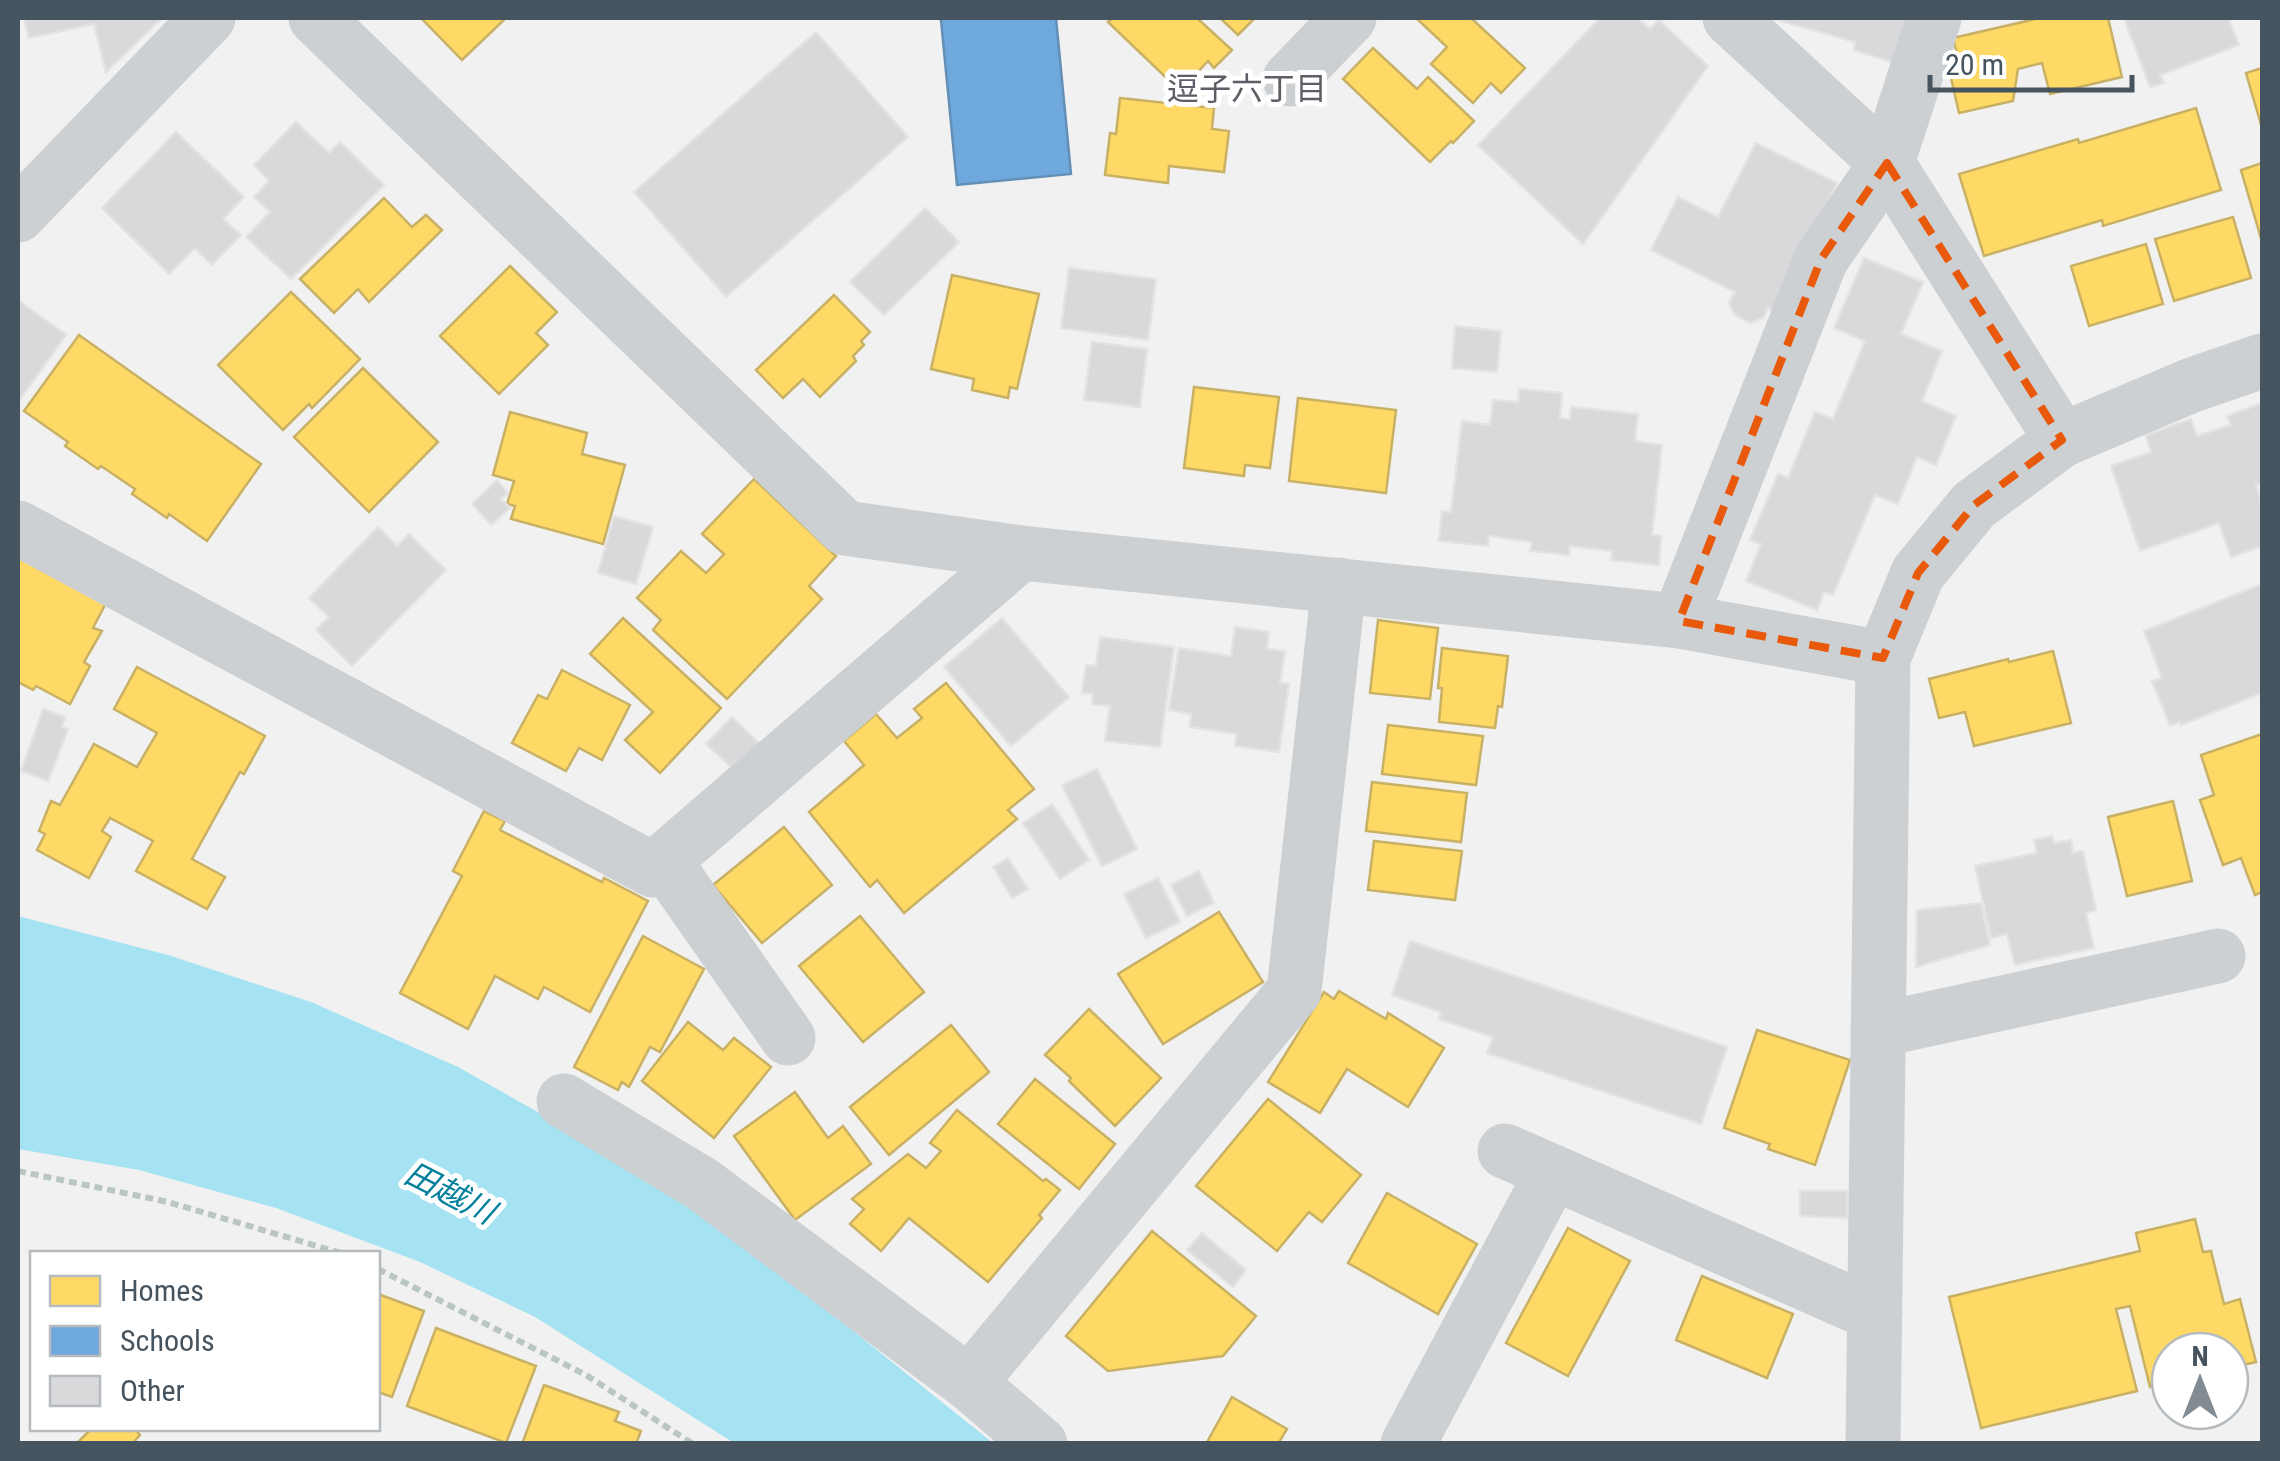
<svg xmlns="http://www.w3.org/2000/svg" width="2280" height="1461" font-family="'Roboto Condensed','Noto Sans JP',sans-serif">
	<style>
		.water { fill: #a6e3f2 }
		.homes { fill: #ffd966; stroke: #c8b164; stroke-width: 2.5 }
		.schools { fill: #6fa8dc; stroke: #638fb6; stroke-width: 2.5 }
		.building { fill: #d9d9db; stroke: #e3e3e4; stroke-width: 2.5 }
		.lines { fill: none; stroke-linecap: round; stroke-linejoin: round }
		.path { stroke: #b9c6c2; stroke-width: 6; stroke-dasharray: 8 5; stroke-linecap: butt }
		.minor { stroke: #cdd0d2; stroke-width: 55 }
		.marked { fill: none; stroke: #e8590c; stroke-width: 8; stroke-dasharray: 20 12; stroke-linejoin: round }
		.labels { text-anchor: middle; dominant-baseline: central; stroke-width: 10; stroke-linejoin: round; paint-order: stroke }
		.neighbourhood-label { font-size: 32px; fill: #5c6066; stroke: #fff }
		.water-label { font-size: 32px; font-style: italic; fill: #04809d; stroke: #fff }
	</style>
	<rect width="100%" height="100%" fill="#f2f1f1"/>
	<!-- water -->
	<path class="water" d="M18,916L168,955L311,1002L458,1067L582,1137L750,1248L993,1443H734L535,1317L420,1262L276,1208L139,1170L18,1149Z"/>
	<!-- homes -->
	<g class="homes">
		<path d="M421,18H506L462,60Z"/>
		<path d="M1113,18H1197L1232,50L1214,68L1208,61L1180,91L1108,22Z"/>
		<path d="M1220,18H1255L1238,35Z"/>
		<path d="M1416,18H1471L1525,68L1501,93L1491,83L1473,103L1431,64L1447,47Z"/>
		<path d="M2040,18H2108L2122,77L2050,94L2042,63L2018,69L2013,101L1959,113L1951,78L1962,75L1953,38Z"/>
		<path d="M1373,48L1417,89L1428,77L1474,121L1453,143L1451,141L1430,162L1343,79Z"/>
		<path d="M2262,68V128L2246,73Z"/>
		<path d="M1120,98L1214,108L1212,129L1229,131L1224,172L1169,166L1168,183L1105,175L1110,133L1116,134Z"/>
		<path d="M2196,108L2221,190L2103,226L2102,220L1984,256L1959,174L2078,139L2079,143Z"/>
		<path d="M2262,163V242L2241,170Z"/>
		<path d="M384,198L412,227L426,215L442,230L369,302L358,289L334,313L300,279Z"/>
		<path d="M2233,217L2251,278L2174,301L2155,239Z"/>
		<path d="M2146,244L2163,304L2089,326L2071,266Z"/>
		<path d="M510,266L557,312L536,333L548,345L499,394L440,336Z"/>
		<path d="M952,275L1039,294L1017,389L1010,387L1008,398L972,390L974,379L931,369Z"/>
		<path d="M291,292L360,359L312,408L309,404L283,430L218,365Z"/>
		<path d="M834,295L870,332L861,341L864,345L853,356L856,361L820,397L803,379L783,398L756,370Z"/>
		<path d="M79,335L261,464L207,541L169,514L167,518L132,494L135,489L101,466L98,469L65,446L68,442L24,411Z"/>
		<path d="M363,368L438,442L369,512L294,437Z"/>
		<path d="M1194,387L1279,397L1270,468L1245,465L1244,476L1184,468Z"/>
		<path d="M1298,398L1396,410L1386,493L1289,481Z"/>
		<path d="M510,412L587,433L582,454L625,465L603,544L511,519L515,506L507,504L514,481L493,475Z"/>
		<path d="M754,479L836,556L809,586L822,599L727,699L653,630L661,620L637,598L681,551L706,573L724,554L702,534Z"/>
		<path d="M18,558L106,603L93,628L102,631L84,662L90,666L70,704L36,686L33,690L18,682Z"/>
		<path d="M623,618L721,708L660,773L625,740L653,712L590,654Z"/>
		<path d="M1378,620L1438,628L1430,699L1370,693Z"/>
		<path d="M1442,648L1508,656L1502,707L1498,706L1495,728L1439,722L1442,688H1438Z"/>
		<path d="M2053,651L2071,723L1974,746L1965,712L1939,718L1929,679L2008,659L2009,662Z"/>
		<path d="M137,667L265,736L244,774L240,772L192,859L225,877L207,909L136,871L153,841L110,818L102,831L111,837L89,878L37,850L45,834L39,831L51,801L60,805L94,744L137,767L157,733L114,709Z"/>
		<path d="M562,670L630,705L602,760L579,748L566,771L512,743L538,695L547,699Z"/>
		<path d="M946,683L1034,789L1008,810L1017,819L904,913L877,880L870,887L809,812L864,765L844,741L876,714L897,738L922,718L914,709Z"/>
		<path d="M1388,725L1483,736L1476,785L1382,774Z"/>
		<path d="M2262,734V892L2255,895L2241,858L2223,865L2200,800L2214,795L2201,755Z"/>
		<path d="M1372,782L1467,793L1461,842L1366,831Z"/>
		<path d="M2173,801L2192,881L2127,896L2108,817Z"/>
		<path d="M484,811L505,821L500,830L602,882L604,878L648,901L590,1012L544,987L538,999L495,976L468,1029L400,993L462,876L453,871Z"/>
		<path d="M784,827L832,885L762,943L713,885Z"/>
		<path d="M1374,841L1462,851L1455,900L1368,890Z"/>
		<path d="M1219,912L1263,982L1163,1044L1118,974Z"/>
		<path d="M860,916L924,992L863,1042L799,966Z"/>
		<path d="M643,936L704,969L660,1052L650,1047L629,1087L622,1082L618,1090L574,1067Z"/>
		<path d="M1339,991L1386,1019L1388,1013L1444,1048L1408,1107L1347,1069L1320,1113L1268,1082L1324,992L1334,999Z"/>
		<path d="M1089,1009L1161,1078L1115,1126L1069,1081L1071,1078L1045,1055Z"/>
		<path d="M688,1022L723,1050L734,1038L771,1067L714,1138L642,1081Z"/>
		<path d="M951,1025L989,1072L889,1155L850,1107Z"/>
		<path d="M1757,1030L1850,1060L1815,1165L1768,1149L1770,1144L1724,1128Z"/>
		<path d="M1035,1079L1115,1144L1079,1189L998,1124Z"/>
		<path d="M795,1092L828,1138L843,1126L871,1164L795,1220L734,1136Z"/>
		<path d="M1268,1099L1361,1175L1322,1222L1309,1212L1277,1251L1196,1186Z"/>
		<path d="M957,1110L1043,1181L1046,1179L1060,1190L1039,1215L1042,1218L988,1282L909,1218L881,1251L850,1224L864,1209L852,1199L908,1154L926,1168L941,1151L930,1143Z"/>
		<path d="M1387,1193L1477,1244L1438,1314L1348,1263Z"/>
		<path d="M2195,1219L2203,1252L2211,1251L2224,1304L2240,1299L2256,1362L2230,1368V1351H2170V1383L2150,1387L2130,1306L2116,1309L2137,1391L1981,1428L1949,1297L2140,1251L2136,1233Z"/>
		<path d="M1568,1228L1630,1261L1568,1376L1506,1343Z"/>
		<path d="M1152,1231L1256,1316L1223,1356L1108,1371L1066,1336Z"/>
		<path d="M1702,1276L1793,1314L1767,1378L1676,1340Z"/>
		<path d="M378,1294L424,1311L392,1397L378,1392Z"/>
		<path d="M436,1328L536,1366L506,1443L407,1406Z"/>
		<path d="M544,1385L619,1412L615,1421L641,1431L636,1444H522Z"/>
		<path d="M1232,1397L1287,1429L1278,1444H1206Z"/>
		<path d="M92,1428H134L140,1435L132,1444H76Z"/>
	</g>
	<!-- schools -->
	<path class="schools" d="M938,18H1056L1071,174L957,185L941,20Z"/>
	<!-- building -->
	<g class="building">
		<path d="M24,18H161V19L106,72L94,24L29,38Z"/>
		<path d="M1600,18H1638L1650,29L1659,20L1708,66L1583,244L1478,145Z"/>
		<path d="M1770,18H1908L1894,63L1854,50L1855,42Z"/>
		<path d="M2124,18H2228L2239,45L2160,75L2164,83L2150,87Z"/>
		<path d="M816,32L908,137L726,297L634,192Z"/>
		<path d="M296,122L329,153L340,142L384,185L291,279L246,237L270,212L254,197L269,181L254,165Z"/>
		<path d="M176,132L244,197L223,219L241,235L212,265L195,248L169,274L102,208Z"/>
		<path d="M1756,143L1837,183L1773,311L1768,308L1763,318L1750,323L1734,314L1729,302L1735,292L1651,250L1678,197L1718,217Z"/>
		<path d="M925,208L959,242L884,315L850,282Z"/>
		<path d="M1864,258L1923,282L1901,334L1942,351L1922,401L1956,416L1936,465L1917,457L1898,504L1875,495L1833,595L1824,592L1817,610L1746,581L1761,544L1750,540L1778,474L1788,478L1815,412L1833,419L1865,341L1834,328Z"/>
		<path d="M1069,268L1156,279L1148,340L1061,328Z"/>
		<path d="M18,300L66,335L18,402Z"/>
		<path d="M1455,326L1501,331L1497,372L1452,368Z"/>
		<path d="M1092,342L1147,349L1140,407L1084,400Z"/>
		<path d="M1519,389L1562,393L1560,418L1570,419L1571,407L1638,414L1635,441L1662,445L1652,535L1661,536L1659,565L1611,560L1612,551L1570,546L1569,555L1530,551L1532,542L1489,536L1488,546L1439,541L1442,511L1451,512L1462,421L1490,425L1493,400L1518,402Z"/>
		<path d="M2262,403V482L2256,485L2262,504V546L2231,557L2219,523L2140,551L2111,466L2151,452L2146,435L2191,419L2197,436L2231,425L2227,416Z"/>
		<path d="M497,480L508,493L501,499L510,508L491,525L472,504Z"/>
		<path d="M614,516L653,527L636,584L598,573Z"/>
		<path d="M378,527L397,546L409,534L446,570L352,666L316,630L329,617L309,598Z"/>
		<path d="M2262,584V693L2181,725L2180,722L2170,725L2152,681L2162,678L2144,631Z"/>
		<path d="M1002,618L1069,697L1011,746L944,667Z"/>
		<path d="M1235,627L1269,632L1267,649L1285,651L1280,683L1289,684L1279,752L1235,746L1237,734L1190,727L1191,714L1169,710L1179,648L1231,656Z"/>
		<path d="M1100,637L1174,647L1160,747L1105,741L1110,706L1092,704L1093,694L1082,693L1086,665L1096,666Z"/>
		<path d="M43,709L65,717L62,727L68,729L48,781L21,771Z"/>
		<path d="M732,717L760,744L731,767L706,744Z"/>
		<path d="M1097,769L1137,849L1102,866L1062,785Z"/>
		<path d="M1052,804L1089,860L1060,879L1023,823Z"/>
		<path d="M2052,836L2054,843L2071,840L2073,853L2083,851L2096,910L2086,913L2094,948L2015,965L2007,934L1991,938L1975,866L2037,853L2034,840Z"/>
		<path d="M1008,858L1028,889L1012,898L993,867Z"/>
		<path d="M1199,871L1214,903L1187,916L1171,885Z"/>
		<path d="M1158,878L1180,922L1146,938L1124,894Z"/>
		<path d="M1981,903L1990,945L1916,967L1917,910Z"/>
		<path d="M1410,941L1727,1047L1701,1124L1487,1053L1493,1037L1439,1019L1441,1012L1392,995Z"/>
		<path d="M1800,1191H1847V1218L1800,1216Z"/>
		<path d="M1202,1233L1246,1270L1233,1287L1187,1250Z"/>
	</g>
	<g class="lines">
		<!-- path -->
		<g class="path">
			<path d="M18,1171L168,1202L344,1254"/>
			<path d="M378,1269L586,1375L693,1444"/>
		</g>
		<!-- minor -->
		<g class="minor">
			<path d="M316,18L845,528L1021,553L1679,621L1883,658"/>
			<path d="M1730,18L1887,163L2062,440"/>
			<path d="M1290,79L1349,18"/>
			<path d="M18,215L208,18"/>
			<path d="M18,528L653,870L1021,553"/>
			<path d="M1679,621L1821,259L1887,163L1934,18"/>
			<path d="M664,861L788,1038"/>
			<path d="M1878,1030L2218,956"/>
			<path d="M564,1101L702,1184L969,1383L1040,1444"/>
			<path d="M1505,1151L1875,1314"/>
			<path d="M969,1383L1294,991L1339,585"/>
			<path d="M1408,1444L1553,1172"/>
			<path d="M1873,1444L1883,658L1918,573L1974,505L2062,440L2192,385L2262,361"/>
		</g>
	</g>
	<!-- marked area -->
	<path class="marked" d="M1887,163L2062,440L1974,505L1918,573L1883,658L1679,621L1821,259Z"/>
	<g class="labels">
		<!-- neighbourhood labels -->
		<g class="neighbourhood-label">
			<text x="1247" y="89">逗子六丁目</text>
		</g>
		<!-- water labels -->
		<g class="water-label">
			<text transform="translate(450 1193) rotate(27)">田越川</text>
		</g>
	</g>
	<!-- border -->
	<rect width="2280" height="1461" fill="none" stroke="#46545f" stroke-width="40"/>
	<!-- legend -->
	<rect x="30" y="1251" width="350" height="180" fill="#ffffff" stroke="#b5bbbf" stroke-width="2.5"/>
	<rect x="50" y="1276" width="50" height="30" fill="#ffd966" stroke="#b5bbbf" stroke-width="2.5"/>
	<text x="120" y="1301" font-size="30" fill="#46545f">Homes</text>
	<rect x="50" y="1326" width="50" height="30" fill="#6fa8dc" stroke="#b5bbbf" stroke-width="2.5"/>
	<text x="120" y="1351" font-size="30" fill="#46545f">Schools</text>
	<rect x="50" y="1376" width="50" height="30" fill="#d9d9db" stroke="#b5bbbf" stroke-width="2.5"/>
	<text x="120" y="1401" font-size="30" fill="#46545f">Other</text>
	<!-- north arrow -->
	<g transform="translate(2200 1381)"><circle r="48" fill="#ffffff" stroke="#b5bbbf" stroke-width="2.5"/>
	<path d="M0-8L18 38L0 25L-18 38Z" fill="#828b92"/>
	<text y="-15" font-size="28" font-weight="bold" text-anchor="middle" fill="#46545f">N</text>
	</g>
	<!-- scale -->
	<path d="M1930 75v15h202v-15" fill="none" stroke="#46545f" stroke-width="5"/>
	<text x="1945" y="75" font-size="30" fill="#46545f" stroke="#ffffff" stroke-width="8" paint-order="stroke">20 m</text>
</svg>
